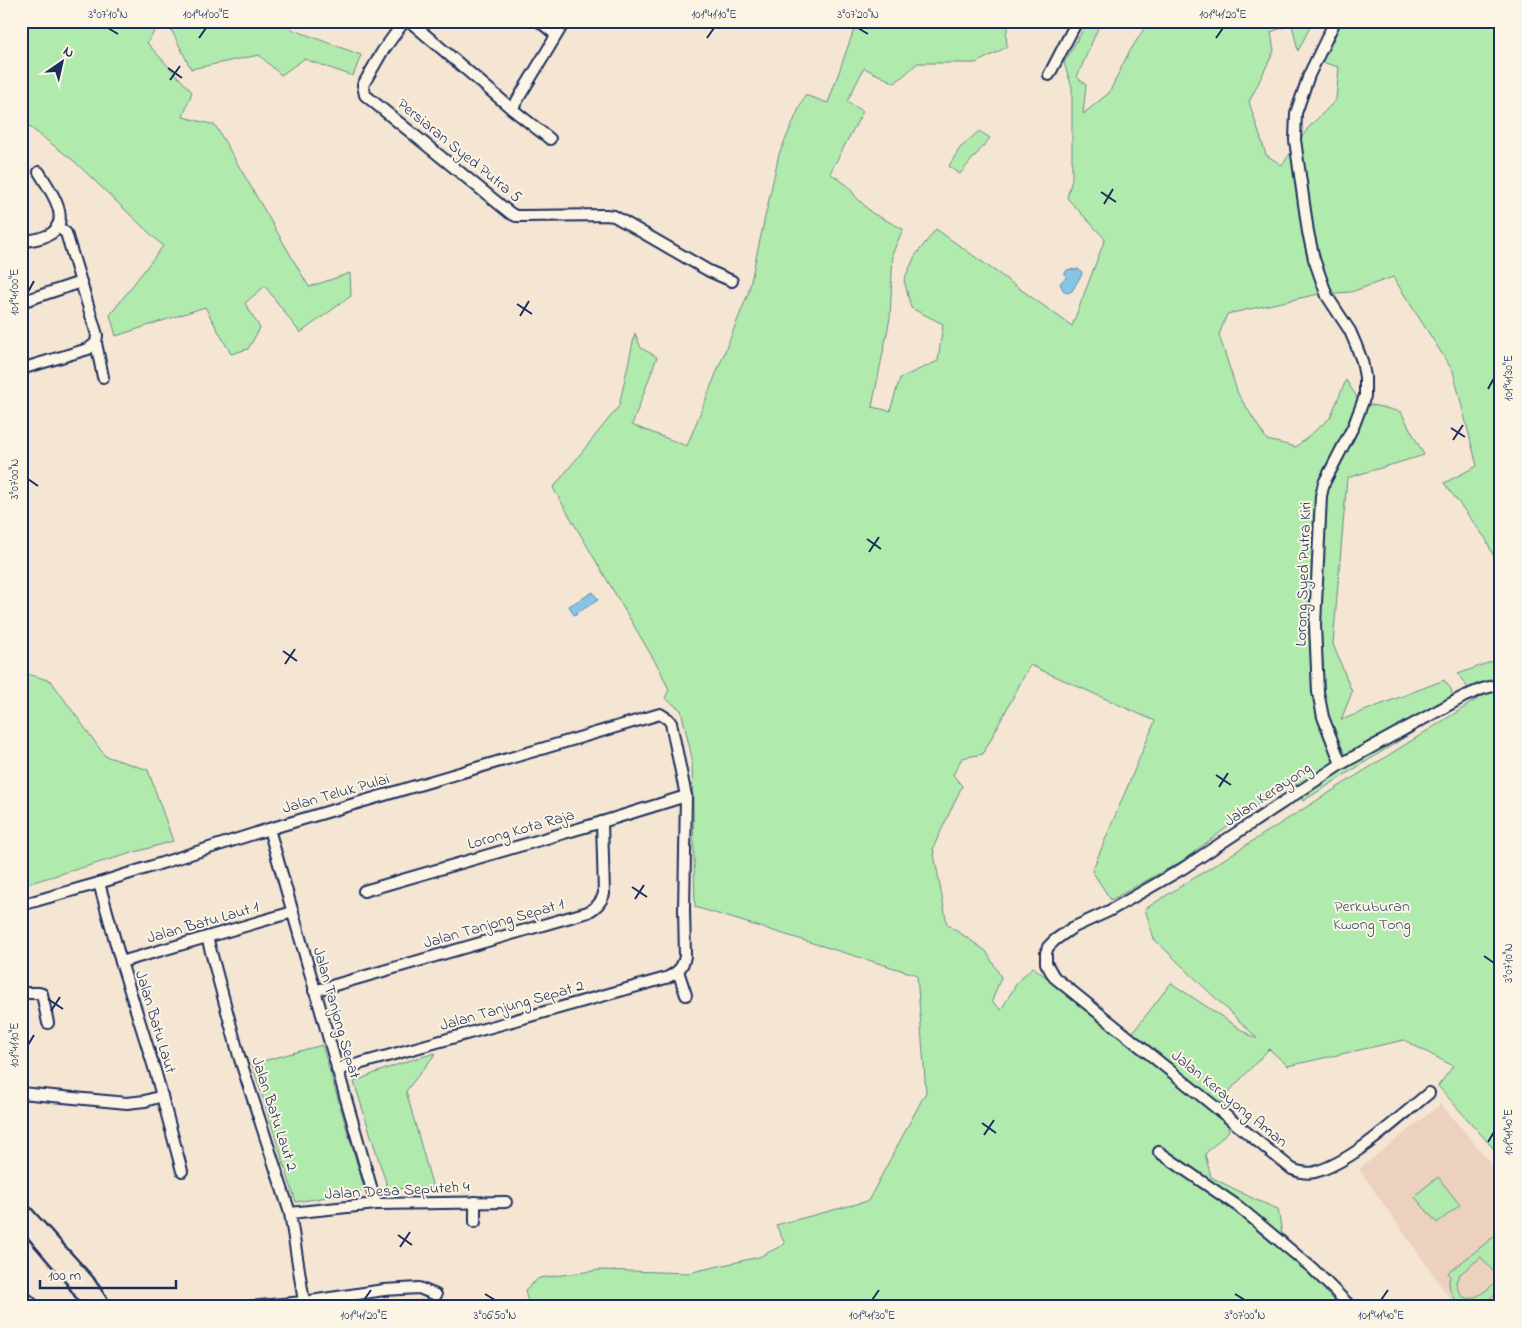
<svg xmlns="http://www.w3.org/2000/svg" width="1522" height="1328" font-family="'Indie Flower',sans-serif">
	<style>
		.built { fill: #ecd2be }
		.green { fill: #b1eaad; stroke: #668c86 }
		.water { fill: #87c5e7; stroke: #5c89b0 }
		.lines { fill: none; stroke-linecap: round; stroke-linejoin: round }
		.minor-casing { stroke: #1b2f5e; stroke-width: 14 }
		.highway-casing { stroke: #1b2f5e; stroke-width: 19 }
		.minor { stroke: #fcf5e5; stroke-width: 10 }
		.highway { stroke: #f9deab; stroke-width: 15 }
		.rail { stroke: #1b2f5e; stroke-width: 2.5 }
		.ticks { fill: none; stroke: #1b2f5e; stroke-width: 2 }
		.labels { text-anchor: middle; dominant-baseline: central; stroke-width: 4; stroke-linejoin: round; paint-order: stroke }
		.street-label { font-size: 16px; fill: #1b2f5e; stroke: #fcf5e5 }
		.park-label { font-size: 16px; fill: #39546e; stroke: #fcf5e5 }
		.neatline { fill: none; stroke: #1b2f5e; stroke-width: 2 }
		.ticks-label { font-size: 12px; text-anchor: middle; fill: #1b2f5e }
	</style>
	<rect width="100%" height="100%" fill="#f5e5d3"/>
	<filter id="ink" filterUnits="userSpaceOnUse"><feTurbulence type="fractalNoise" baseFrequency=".02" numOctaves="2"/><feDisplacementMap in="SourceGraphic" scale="10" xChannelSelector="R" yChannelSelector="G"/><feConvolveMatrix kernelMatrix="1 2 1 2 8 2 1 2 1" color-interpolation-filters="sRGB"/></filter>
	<g filter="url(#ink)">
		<!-- built -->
		<path class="built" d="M1441,1104L1501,1175V1294L1485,1307H1456L1359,1169Z"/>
		<!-- green -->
		<g class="green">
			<path d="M21,21H161L147,43L192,92L183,117L215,125L309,287L350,273L351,296L300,333L265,286L245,303L260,328L248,349L231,354L205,307L116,336L110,315L163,246L74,161L31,128L21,117Z"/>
			<path d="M167,21H294L291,29L361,55L353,76L304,59L281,75L259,55L191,69Z"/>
			<path d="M857,21H1010L1006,34L1007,47L976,63H918L895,83L864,68L847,102L863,111L830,173L847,185L856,197L872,213L903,229L893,252L890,318L872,407L890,411L900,378L938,361L943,324L911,308L904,280L915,256L936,229L1072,326L1105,239L1067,198L1072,179V87L1064,63L1088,21H1101L1077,77L1086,85L1083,114L1109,93L1128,54L1149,21H1313L1298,51L1292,24L1271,32L1274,51L1249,102L1266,155L1282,165L1309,127L1336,100L1339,67L1321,62L1338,21H1501V573L1486,539L1444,483L1477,466L1453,371L1393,277L1351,292L1319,294L1227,314L1219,335L1238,394L1267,440L1296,447L1330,418L1346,380L1360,402L1401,412L1424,455L1347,478L1333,644L1352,692L1341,720L1444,680L1451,689L1455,706L1303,801L1293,778L1182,861L1111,900L1092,871L1155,721L1030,665L983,754L962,758L953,775L962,786L933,848L947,924L986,951L1001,977L992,1001L1001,1010L1018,981L1033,967L1127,1040L1171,983L1254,1038H1257L1154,939L1145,909L1487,693L1474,697L1458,674L1501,658V1157L1438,1086L1453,1066L1404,1040L1288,1066L1269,1049L1222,1099L1229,1131L1205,1154L1211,1177L1254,1199L1278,1209L1282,1233L1358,1307H683L675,1302L658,1307H529L525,1290L539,1278L600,1270L688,1273L759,1257L785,1244L776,1225L868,1201L926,1092L917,975L695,907L692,758L681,710L665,698L669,690L660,670L553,488L619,406L635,333L641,348L657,357L632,425L687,446L748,294L779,154L805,95L828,103Z"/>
			<path d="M979,131L990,138L960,174L949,166L960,148Z"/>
			<path d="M21,672L51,681L105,756L148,770L173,841L23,885L21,880Z"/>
			<path d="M322,1045L365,1191L296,1202L252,1064Z"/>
			<path d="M436,1053L406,1091L433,1188L388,1189L354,1082C381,1070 408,1060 436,1053Z"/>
			<path d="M1438,1177L1460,1205L1437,1223L1414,1196Z"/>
			<path d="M1501,1231V1277L1499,1278L1481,1257L1459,1275L1456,1282C1463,1315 1486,1290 1501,1278V1289C1494,1294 1487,1302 1479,1306C1460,1313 1445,1292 1450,1276L1448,1273Z"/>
			<path d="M440,1299L439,1307L339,1306Z"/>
		</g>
		<!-- water -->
		<g class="water">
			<path d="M1071,269L1074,270L1078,269L1081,271L1082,274L1072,291L1068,293L1063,290L1060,283L1066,278L1065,273L1067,270Z"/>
			<path d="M593,592L598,600L574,615L569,606Z"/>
		</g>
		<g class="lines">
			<!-- minor casing -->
			<g class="minor-casing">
				<g id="minor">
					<path d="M539,21L556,35"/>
					<path d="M1335,21L1309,75L1296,113L1295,140L1308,232L1314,259L1327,296L1350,331L1356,345L1362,361L1365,377V396L1354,425L1324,483L1321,496L1315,625L1318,692L1323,717L1341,764"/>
					<path d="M1049,75L1077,21"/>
					<path d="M512,109L565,21"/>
					<path d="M550,139L512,109L414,25L408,22L403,23L382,52L363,85L365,95L510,213L516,216H523L606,215L614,216L709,271L732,281"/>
					<path d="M57,226L66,233L97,335L96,343L103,377"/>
					<path d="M21,242C30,240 44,239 52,233C72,218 48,187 39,172"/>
					<path d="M21,302L81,282"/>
					<path d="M21,369L88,349L96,343"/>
					<path d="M269,829L376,1204"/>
					<path d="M99,883L121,962L156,1074L182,1171"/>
					<path d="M364,891L602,822L686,796"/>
					<path d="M21,905L99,883L269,829L660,714L668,719L671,723L686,796L684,909L685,956C683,968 677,973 666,978L337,1070"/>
					<path d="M207,937L239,1056L290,1213L304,1302"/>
					<path d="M121,962L293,912"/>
					<path d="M678,971L686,995"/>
					<path d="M314,991L588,912C596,908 601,903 604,894L602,822"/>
					<path d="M21,993H39L42,994L48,1023"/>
					<path d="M21,1093L127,1103L145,1101L162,1096"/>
					<path d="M1429,1093C1397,1119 1354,1161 1315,1172C1307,1174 1299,1172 1292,1169L1054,977L1046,963V953L1048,947L1055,940L1072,928L1109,911L1182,869L1341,764L1463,697L1482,689L1501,684"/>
					<path d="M1159,1152L1239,1207L1312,1268L1351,1307"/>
					<path d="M475,1202V1222"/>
					<path d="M290,1213L376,1204L506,1202"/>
					<path d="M247,1307L304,1302L384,1290L419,1288L436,1295"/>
				</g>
			</g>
			<!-- highway casing -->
			<g class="highway-casing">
				<path id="highway" d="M21,1297L32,1307"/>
			</g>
			<!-- minor -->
			<use href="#minor" class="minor"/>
			<!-- highway -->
			<use href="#highway" class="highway"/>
			<!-- rail -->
			<g class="rail">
				<path d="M21,1197L93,1277L113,1307"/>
				<path d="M21,1230L66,1283L82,1307"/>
			</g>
		</g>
	</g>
	<!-- ticks -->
	<path class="ticks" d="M108,28L118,34M858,28L868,34M199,38L206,28M707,38L714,28M1216,38L1223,28M168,68L182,78M170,80L180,66M1101,192L1116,202M1104,204L1113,189M28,292L34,281M517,304L532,314M520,316L529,301M1488,389L1494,378M1451,428L1465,437M1453,440L1463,425M28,479L38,486M867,539L881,549M869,552L879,537M283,651L297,661M285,664L295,649M1216,775L1231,785M1219,787L1228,773M632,887L647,897M635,899L644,885M1484,956L1494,963M48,999L63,1009M51,1011L60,997M28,1045L34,1035M982,1123L996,1133M984,1135L994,1120M1488,1142L1494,1132M398,1235L412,1245M400,1247L410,1232M485,1294L495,1300M1235,1294L1245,1300M364,1300L371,1290M872,1300L879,1290M1381,1300L1388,1290"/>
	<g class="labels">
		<!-- street labels -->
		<g class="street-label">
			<text transform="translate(459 151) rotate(39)">Persiaran Syed Putra 5</text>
			<text transform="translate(1304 574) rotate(-88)">Lorong Syed Putra Kiri</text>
			<text transform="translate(336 794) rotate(-16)">Jalan Teluk Pulai</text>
			<text transform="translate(1268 795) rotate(-34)">Jalan Kerayong</text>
			<text transform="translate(521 830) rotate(-16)">Lorong Kota Raja</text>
			<text transform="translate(203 923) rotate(-16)">Jalan Batu Laut 1</text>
			<text transform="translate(494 924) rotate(-16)">Jalan Tanjong Sepat 1</text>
			<text transform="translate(512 1006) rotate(-16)">Jalan Tanjung Sepat 2</text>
			<text transform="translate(336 1013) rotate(74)">Jalan Tanjong Sepat</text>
			<text transform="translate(155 1022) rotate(73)">Jalan Batu Laut</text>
			<text transform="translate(1229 1099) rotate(39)">Jalan Kerayong Aman</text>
			<text transform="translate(274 1114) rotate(72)">Jalan Batu Laut 2</text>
			<text transform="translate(397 1191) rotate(-3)">Jalan Desa Seputeh 4</text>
		</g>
		<!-- park labels -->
		<g class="park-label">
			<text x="1372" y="907">Perkuburan<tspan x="1372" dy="18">Kwong Tong</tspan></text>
		</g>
	</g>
	<!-- margin -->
	<rect width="1522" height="1328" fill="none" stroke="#fcf5e5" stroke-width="55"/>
	<!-- north arrow -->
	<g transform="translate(62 62) rotate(34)" stroke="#fcf5e5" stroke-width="4" paint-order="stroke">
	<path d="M0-4L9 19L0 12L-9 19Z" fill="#1b2f5e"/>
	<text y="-8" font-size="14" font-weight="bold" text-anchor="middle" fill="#1b2f5e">N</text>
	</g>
	<!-- scale -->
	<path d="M40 1280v8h136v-8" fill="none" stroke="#1b2f5e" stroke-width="2.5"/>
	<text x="48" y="1280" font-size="15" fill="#1b2f5e" stroke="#fcf5e5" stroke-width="4" paint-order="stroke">100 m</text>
	<rect x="28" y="28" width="1466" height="1272" class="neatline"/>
	<g class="ticks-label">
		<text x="108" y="18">3°07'10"N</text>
		<text x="206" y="18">101°41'00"E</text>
		<text x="714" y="18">101°41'10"E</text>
		<text x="858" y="18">3°07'20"N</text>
		<text x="1223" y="18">101°41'20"E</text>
		<text transform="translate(14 292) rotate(-90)" y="4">101°41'00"E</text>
		<text transform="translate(1508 378) rotate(-90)" y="4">101°41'30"E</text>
		<text transform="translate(14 479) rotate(-90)" y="4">3°07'00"N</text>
		<text transform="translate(1508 963) rotate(-90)" y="4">3°07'10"N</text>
		<text transform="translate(14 1045) rotate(-90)" y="4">101°41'10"E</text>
		<text transform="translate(1508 1132) rotate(-90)" y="4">101°41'40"E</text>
		<text x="364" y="1319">101°41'20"E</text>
		<text x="495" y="1319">3°06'50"N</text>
		<text x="872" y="1319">101°41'30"E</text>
		<text x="1245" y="1319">3°07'00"N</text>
		<text x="1381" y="1319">101°41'40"E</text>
	</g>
</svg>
